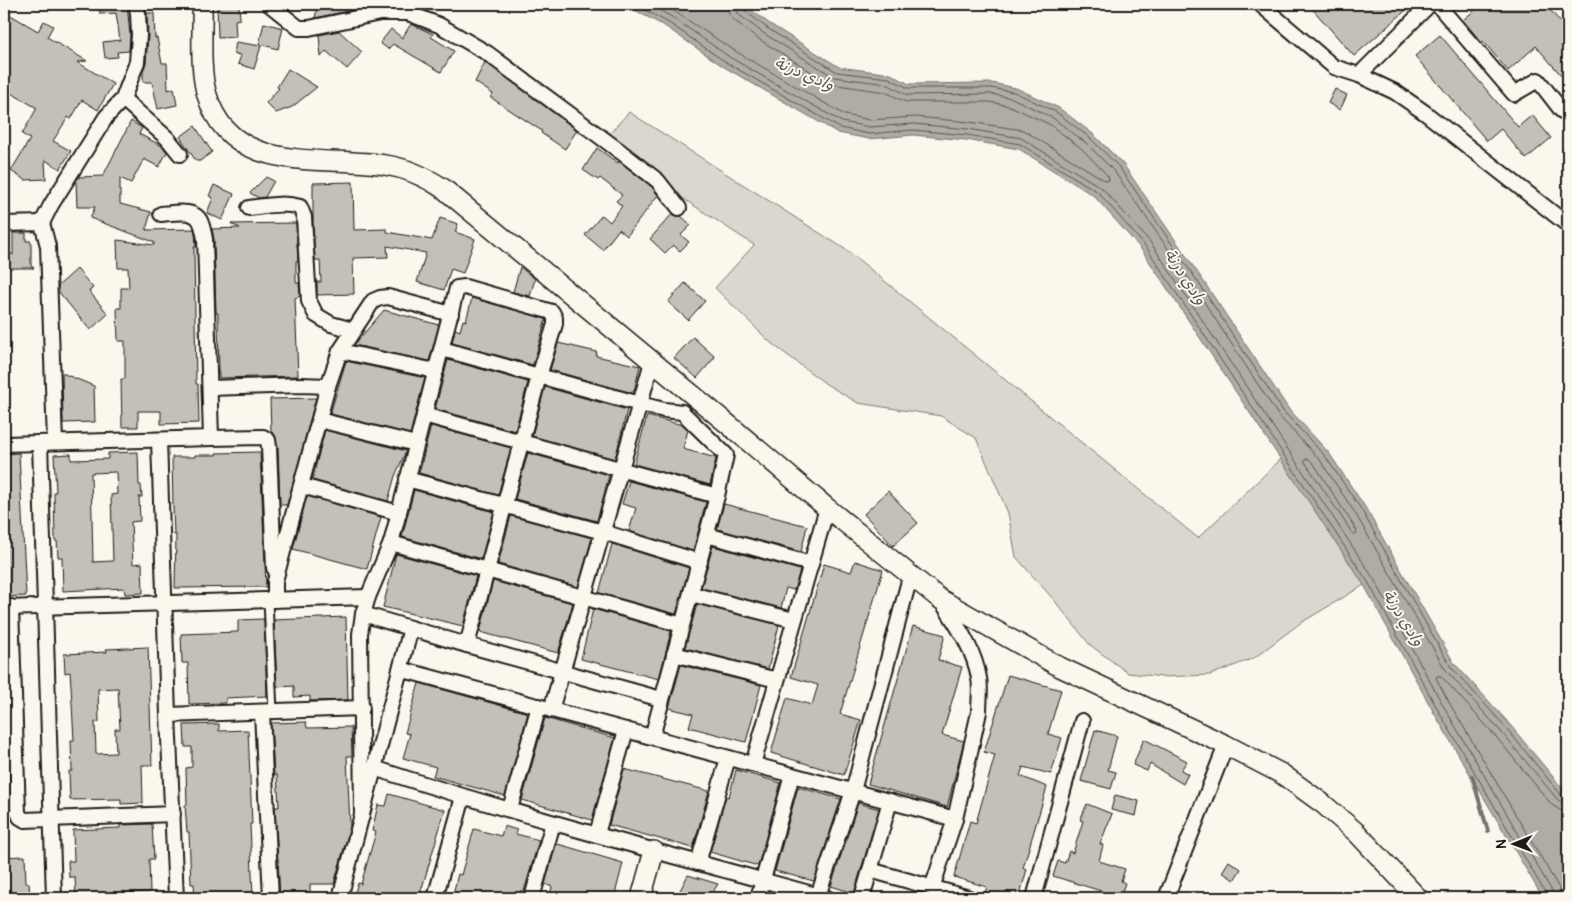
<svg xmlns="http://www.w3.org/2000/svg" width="1572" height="902" font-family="Pangolin,'Playpen Sans Arabic',sans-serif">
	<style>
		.green { fill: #dad7ce; stroke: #7b7a75 }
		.water { fill: #afaca5; stroke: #74726e }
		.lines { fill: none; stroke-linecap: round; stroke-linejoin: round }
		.shore { stroke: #575653; stroke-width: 1 }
		.stream { stroke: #74726e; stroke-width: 4 }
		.building { fill: #c3c0b8; stroke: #1c1c1c; fill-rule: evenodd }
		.lane-casing { stroke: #1c1c1c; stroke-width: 11 }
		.street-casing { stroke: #1c1c1c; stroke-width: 18 }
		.secondary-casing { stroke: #1c1c1c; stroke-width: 22 }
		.lane { stroke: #fbf7ec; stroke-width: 7 }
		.street { stroke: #fbf7ec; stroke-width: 14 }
		.secondary { stroke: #fbf7ec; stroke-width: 19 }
		.labels { text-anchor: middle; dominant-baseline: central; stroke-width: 4; stroke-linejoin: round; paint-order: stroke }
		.water-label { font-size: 16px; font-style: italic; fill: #575653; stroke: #fbf7ec }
	</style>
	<rect width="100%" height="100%" fill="#fbf7ec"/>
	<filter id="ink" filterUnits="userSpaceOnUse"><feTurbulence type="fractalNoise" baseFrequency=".02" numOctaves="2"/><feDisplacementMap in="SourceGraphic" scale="10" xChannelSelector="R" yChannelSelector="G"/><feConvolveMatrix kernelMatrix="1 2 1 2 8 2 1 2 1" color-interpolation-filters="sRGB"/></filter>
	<g filter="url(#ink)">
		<!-- green -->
		<path class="green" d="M629,112L848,251L1198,538L1281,459L1364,585L1299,624L1254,658L1210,675L1163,677L1128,673L1090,645L1054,600L1016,557L1008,513L976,438L941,416L858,403L826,384L771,343L715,288L754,245L600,144Z"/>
		<!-- water -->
		<path class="water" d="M628,4H743L770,24L839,67L891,74L909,84L992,83L1016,88L1059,108L1093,134L1123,164L1200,276L1288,408L1329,453L1365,507L1454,663L1506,720L1568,795V898H1543L1434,713L1364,585L1141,249L1094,196L1019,149L966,140L913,135L869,139L838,133L724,67L666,27L629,7Z"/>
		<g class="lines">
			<!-- shore -->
			<g class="shore">
				<path d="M634,4L669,23L727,63L840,128L869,134L913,130L967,135L1020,144L1098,192L1146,247L1368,582L1438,710L1546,894L1547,898"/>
				<path d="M647,4L672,17L731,58L842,122L870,127L914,124L968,129L1021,138L1102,188L1151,243L1374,579L1444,707L1552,891L1553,898"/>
				<path d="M663,4L735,51L845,115L870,120L915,117L969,122L1023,130L1106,181L1109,180L1108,176L1081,148L1049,124L1010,106L990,102H906L885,92L831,84L760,40L735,21L729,14L727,4"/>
				<path d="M735,4L738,14L763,33L834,77L887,84L907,95L991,94L1012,98L1053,118L1086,143L1114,171L1191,282L1278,415L1320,460L1355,513L1445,669L1497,727L1558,800L1563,803L1568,804"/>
				<path d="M741,4L743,9L767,28L837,72L889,78L908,88H991L1014,92L1056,112L1090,138L1119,167L1196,279L1283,411L1325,456L1361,509L1450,666L1502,723L1562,796L1568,798"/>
				<path d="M1306,459H1309L1314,464L1357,531L1356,534H1353L1305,462Z"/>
				<path d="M1561,898L1559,888L1450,704L1436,678L1437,676H1441L1492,732L1552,805L1560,810L1568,812"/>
			</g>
			<!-- stream -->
			<path class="stream" d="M1472,776L1488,831"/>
		</g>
		<!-- building -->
		<g class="building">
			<path d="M99,4H127L130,35L129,51L117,52L118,57L105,58L103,42L120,40L116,13L100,14Z"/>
			<path d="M217,4H239L240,19L235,20L236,37L218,38Z"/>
			<path d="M318,4H375V5L315,18Z"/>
			<path d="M1308,4H1413L1354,56Z"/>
			<path d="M1482,4H1545L1562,24L1561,25L1568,34V68L1561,75L1536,46L1508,71L1483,41L1482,43L1463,20Z"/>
			<path d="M7,13L38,31L44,21L53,26L47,37L87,61L77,62L113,84L98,110L82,100L71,119L68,117L53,141L71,151L60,169L45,160L46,179L25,180L11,171L30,139L22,134L37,108L4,89V19Z"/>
			<path d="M147,13H154L155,38H157L162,63H167L168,90L174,88L177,105L158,109L152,82H143V71L146,63L148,36Z"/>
			<path d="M264,23L283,28L278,49L259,44Z"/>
			<path d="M411,24L433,34L431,37L454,51L441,72L393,44L388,49L380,43L391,29L402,38Z"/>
			<path d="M339,31L362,52L347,69L326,51L321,57L319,35Z"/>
			<path d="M1440,35L1518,127L1532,115L1551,138L1526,159L1501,129L1487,141L1415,56Z"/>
			<path d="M236,42L261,46L254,69L238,64L241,55L234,54Z"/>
			<path d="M485,62L577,130L565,149L541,133L542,131L490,97L493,94L475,82Z"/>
			<path d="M288,69L317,87L292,107L276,113L266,103L279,88L277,87Z"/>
			<path d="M1335,89L1347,95L1340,110L1328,103Z"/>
			<path d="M131,121L142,128L139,134L162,146L167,152L159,167L144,159L131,183L120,178V204L151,212L146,230L194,229L195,233L196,247H194L196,384H198L199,423L161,424V411H138V427H122L121,379H125V341H118L117,308H121V288H129L128,268H118L117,240L154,245V242L90,218L95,207H77L76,181L79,177L103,176Z"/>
			<path d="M195,126L212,152L200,161H196L180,137Z"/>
			<path d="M597,148L618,163L619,161L652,187L658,195L627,236L619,229L603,250L585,235L602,215L610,222L622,206L616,201L622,195L600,178L598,180L583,170Z"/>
			<path d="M266,177L274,181L265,197L259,198L250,193Z"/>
			<path d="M353,182L354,230L387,229V232L432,240L440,218L458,224L455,232L475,239L463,273L451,269L444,290L417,282L426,253L387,246L388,257L353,258L354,294L317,295V282H321L320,260H315L313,222V183Z"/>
			<path d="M214,185L234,194L222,220L207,213L213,198L209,196Z"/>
			<path d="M672,214L676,216H681L691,225L681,235L689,242L680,251L673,245L665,253L650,239Z"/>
			<path d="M296,223L298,261H296V283H299L300,296L295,298L298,376L219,378L218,313H216L214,239L212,229L240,228L231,224Z"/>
			<path d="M13,233H26V241H31V266L34,268H4V249L13,255Z"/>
			<path d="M520,267L535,279L530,296L513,292Z"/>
			<path d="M77,269L93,288L89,291L108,314L90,330L58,291V286Z"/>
			<path d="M685,283L705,301L688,320L668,302Z"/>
			<path d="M472,298L546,319L533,365L452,343L455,329L460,331L463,320L466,321Z"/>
			<path d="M384,310L439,325L429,361L354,345Z"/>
			<path d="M693,337L715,357L697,378L674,358Z"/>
			<path d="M558,343L597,352L596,356L640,366L634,391H632V393L550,370Z"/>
			<path d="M448,360L528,382L515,431L435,409Z"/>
			<path d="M346,361L425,378L410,434L330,414Z"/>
			<path d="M62,373L94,386L95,422L63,423Z"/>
			<path d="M545,387L627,410L615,459L532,436Z"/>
			<path d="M316,398L287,505H280L278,446L275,436L271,432L270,399Z"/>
			<path d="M647,416L683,425L688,430L683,449L716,458L710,485L634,464Z"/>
			<path d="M431,426L511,448L498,495L419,473Z"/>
			<path d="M325,430L406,451L395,476L388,501L312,480Z"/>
			<path d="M138,452L139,485H141L142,497H139L140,521L131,522L133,564L142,563L143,593L125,594L124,588L63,591L62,557H58L57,541H55L54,492H56L54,455L71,454V460L108,459V453ZM116,472L117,494L111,495L113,561L93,562L91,473Z"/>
			<path d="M260,452L266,587L175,588L176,534L174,535L173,507L172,457H195V455H216V453Z"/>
			<path d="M19,453L26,596L6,597L5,583H4V454Z"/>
			<path d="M528,453L609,475L597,521L515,499Z"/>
			<path d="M629,481L706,502L693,551L629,531L636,508L622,504Z"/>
			<path d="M414,490L494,512L481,559L402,537Z"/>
			<path d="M888,491L918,523L893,546L864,514Z"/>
			<path d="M307,496L381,517L367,569L293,549Z"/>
			<path d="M724,504L807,526L801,552L717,529Z"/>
			<path d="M511,516L592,538L578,587L498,564Z"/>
			<path d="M612,544L689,568L676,614L599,593Z"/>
			<path d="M713,546L800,570L794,590L786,588L781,608L701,588Z"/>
			<path d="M396,554L476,576L463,626L383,607Z"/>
			<path d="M855,561L883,570L840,714L861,720L844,775L771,753L787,698L812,705L818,685L791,677L824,564L851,572Z"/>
			<path d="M493,581L573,603L558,653L480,632Z"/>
			<path d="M697,604L779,625L768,669L685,648Z"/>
			<path d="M593,609L671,631L659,679L581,659Z"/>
			<path d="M346,617L348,700L310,701V696L294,697V686L277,687L274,620Z"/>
			<path d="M264,619L267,696L226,698V703L189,704L188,663H182L181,634L238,632V620Z"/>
			<path d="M913,626L945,635L938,660L962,667L942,735L964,741L947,807L868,784Z"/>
			<path d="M148,647L152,765H142L143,803L121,804V799L70,800L69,771H72L71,740H74L71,686L70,672L65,673L64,654L107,652L106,649ZM118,688L120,729H115L116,753L96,754L95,722H99L98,689Z"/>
			<path d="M681,665L761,685L746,742L689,727L693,714L669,708Z"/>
			<path d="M1008,675L1061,690L1048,734L1062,738L1051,774L1023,767L1020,776L1047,787L1023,868L1027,869L1019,898H1005L985,892L987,887L954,877L970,821L976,823L995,755L984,752Z"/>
			<path d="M419,683L528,713L505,796L433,776L436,767L403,758L410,734L405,733Z"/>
			<path d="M545,718L615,738L592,820L522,800Z"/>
			<path d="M306,722L307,728L351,727L352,756H347L350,827L334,884H310V898H280L275,807H279L277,775H274L271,723Z"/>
			<path d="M219,724V731L248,730L252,824H250L253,898H195L194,884H191L189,832H187L185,805H187L186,768L192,767V747H185L184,725Z"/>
			<path d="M1095,730L1117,736L1108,770L1116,772L1111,789L1081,781Z"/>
			<path d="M1144,739L1187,761L1181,770L1188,774L1183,784L1150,764L1147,771L1133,765Z"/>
			<path d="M624,769L709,791L693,848L609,825Z"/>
			<path d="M736,770L781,783L758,866L710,852L726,796L729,797Z"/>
			<path d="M798,787L841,799L814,881L775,871Z"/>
			<path d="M389,794L445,810L419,898H353L358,883L361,884L376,832L372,831L378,805L386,806Z"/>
			<path d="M1115,795L1139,801L1136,816L1111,810Z"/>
			<path d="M858,803L879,809L854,893L831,886Z"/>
			<path d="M1087,804L1112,814L1100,844L1103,845L1099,861L1125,869L1121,881L1125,883L1120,897L1053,876L1058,861L1065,863L1069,851L1073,853L1083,821L1080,820Z"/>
			<path d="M152,824L154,859H149L150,892L111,894V898H76L75,877H69L68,861H74L73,830L120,828V825Z"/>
			<path d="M504,826L517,830L516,834L539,840L524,891L521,890L518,898H452L458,874L461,875L474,829L501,836Z"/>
			<path d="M558,844L623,863L614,898H549L552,887L545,884L556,845Z"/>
			<path d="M25,856L26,883H29L30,898H4V857Z"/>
			<path d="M1229,861L1241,869L1234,880L1222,872Z"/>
			<path d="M688,875L718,884L709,898H676Z"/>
		</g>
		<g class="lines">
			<!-- lane casing -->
			<g class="lane-casing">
				<path id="lane" d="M268,600L273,712"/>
			</g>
			<!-- street casing -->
			<g class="street-casing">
				<g id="street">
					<path d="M269,4L299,28H309L380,13H408L439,25L487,53L621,152L658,181L679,208"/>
					<path d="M1260,4L1334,67L1359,75L1395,92L1424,112L1568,225"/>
					<path d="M1437,4L1514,94L1538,80L1562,111"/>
					<path d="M1359,75L1430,4"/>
					<path d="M123,99L167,138L180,154"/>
					<path d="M249,208C266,206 283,202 300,207L304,217L309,301L316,315L331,324L353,330"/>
					<path d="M42,223L51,205L106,117L123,99L137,62L139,35L138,13L136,4"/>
					<path d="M4,224L42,223L48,246L55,442"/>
					<path d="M442,349L640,404L664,410L682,412L726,455L717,496L652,737"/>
					<path d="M340,351L436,371"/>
					<path d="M210,388L301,385L328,386"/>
					<path d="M424,415L717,496"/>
					<path d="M319,420L416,444"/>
					<path d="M211,438L263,437L268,440L269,447L274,568"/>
					<path d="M159,440L168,715L176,898"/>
					<path d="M40,443L54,898"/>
					<path d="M4,444L211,438L205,239C204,234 203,228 201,223C196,208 174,213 161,214"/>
					<path d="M407,479L603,532L700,562"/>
					<path d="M302,486L399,513"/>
					<path d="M707,535L811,564"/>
					<path d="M391,543L682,625"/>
					<path d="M691,594L794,620"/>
					<path d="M275,600V581L328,386L340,351L373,301L380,298L388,297L451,314"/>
					<path d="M11,607L18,812L20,817L25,820L173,814"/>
					<path d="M4,608L368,597"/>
					<path d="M363,614L467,645L661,699"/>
					<path d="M674,654L777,680"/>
					<path d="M400,669L955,819"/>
					<path d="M551,710L652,362"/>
					<path d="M262,712L271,898"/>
					<path d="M168,715L362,708"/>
					<path d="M753,764L827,508"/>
					<path d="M374,768C523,817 675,856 827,898"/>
					<path d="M510,809L539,706"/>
					<path d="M362,816L360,634L363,614L368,597L391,543L457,288L465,287L552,312L555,318V324L539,376L467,645"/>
					<path d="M597,834L626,730"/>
					<path d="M698,863L728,758"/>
					<path d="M870,870L969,898"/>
					<path d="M932,888L955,819L979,712C979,701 981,688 979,678C974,649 957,625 942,602"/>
					<path d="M818,896L853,791L910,577"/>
					<path d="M340,898L411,628"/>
					<path d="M435,898L463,797"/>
					<path d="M532,898L553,823"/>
					<path d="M758,898L792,775"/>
					<path d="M862,898L890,801"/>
					<path d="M1034,898L1082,721"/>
					<path d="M1166,898L1226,745"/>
				</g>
			</g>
			<!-- secondary casing -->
			<g class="secondary-casing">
				<g id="secondary">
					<path d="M202,4C203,31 199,70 207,95C230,176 322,155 385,165C407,168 426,177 444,189L735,430L827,508L940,599L1060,667L1226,745L1282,774L1322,803L1357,833L1418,898"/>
					<path d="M641,898L654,851"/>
				</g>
			</g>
			<!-- lane -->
			<use href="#lane" class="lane"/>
			<!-- street -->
			<use href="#street" class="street"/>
			<!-- secondary -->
			<use href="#secondary" class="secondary"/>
		</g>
	</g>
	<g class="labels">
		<!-- water labels -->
		<g class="water-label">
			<text transform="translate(804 74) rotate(23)">وادي درنة</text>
			<text transform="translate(1185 277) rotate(57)">وادي درنة</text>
			<text transform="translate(1403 618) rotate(58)">وادي درنة</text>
		</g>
	</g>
	<!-- margin -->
	<rect width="1572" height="902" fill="none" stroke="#fbf7ec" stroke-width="20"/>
	<rect x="10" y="10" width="1552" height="882" fill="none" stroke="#1c1c1c" stroke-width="2" filter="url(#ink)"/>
	<!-- north arrow -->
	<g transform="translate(1514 844) rotate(269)" stroke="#fbf7ec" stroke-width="4" paint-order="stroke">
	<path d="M0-4L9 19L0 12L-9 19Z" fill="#1c1c1c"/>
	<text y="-8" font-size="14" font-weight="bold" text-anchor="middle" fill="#1c1c1c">N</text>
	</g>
</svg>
